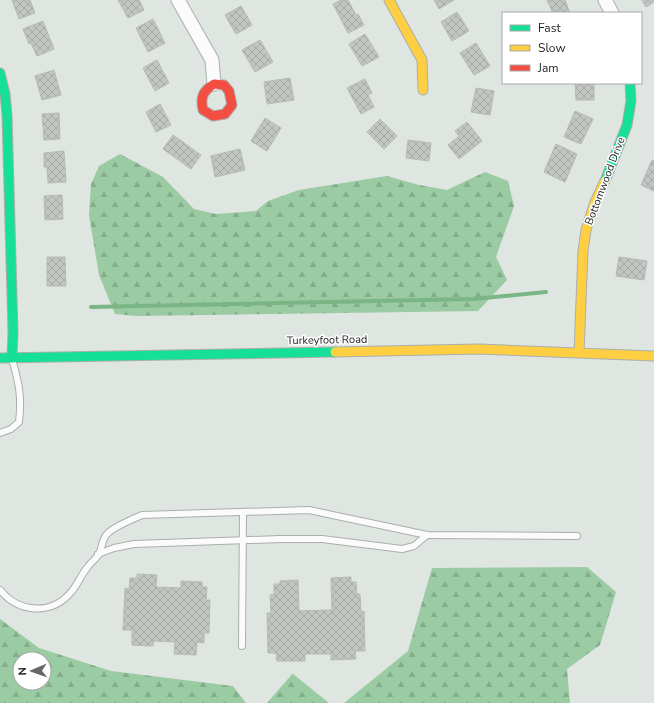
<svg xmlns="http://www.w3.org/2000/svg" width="654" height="703" font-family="'Nunito Sans',sans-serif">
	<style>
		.forest { fill: url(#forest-firs); fill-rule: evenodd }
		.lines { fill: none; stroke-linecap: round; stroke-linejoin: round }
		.stream { stroke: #7ab685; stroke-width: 4 }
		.building { fill: url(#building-cross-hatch); stroke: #b5bab6 }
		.lane-casing { stroke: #aaafab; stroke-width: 8 }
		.street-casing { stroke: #aaafab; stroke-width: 15 }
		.fast-casing { stroke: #aaafab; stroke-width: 11 }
		.slow-casing { stroke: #aaafab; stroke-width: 11 }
		.jam-casing { stroke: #aaafab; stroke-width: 11 }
		.lane { stroke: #fafbfa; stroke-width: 6 }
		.street { stroke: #fafbfa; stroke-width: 13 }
		.fast { stroke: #16e098; stroke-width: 9 }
		.slow { stroke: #ffcf43; stroke-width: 9 }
		.jam { stroke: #f24e42; stroke-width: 9 }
		.labels { text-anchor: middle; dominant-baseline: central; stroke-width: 3; stroke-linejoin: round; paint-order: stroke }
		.street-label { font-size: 11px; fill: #222623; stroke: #fff }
	</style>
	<defs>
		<pattern id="forest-firs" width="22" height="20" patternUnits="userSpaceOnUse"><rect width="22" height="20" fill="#9acba2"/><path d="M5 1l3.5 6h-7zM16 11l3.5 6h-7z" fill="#84ae8b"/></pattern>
		<pattern id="building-cross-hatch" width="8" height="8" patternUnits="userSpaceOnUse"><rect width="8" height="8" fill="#c1c6c2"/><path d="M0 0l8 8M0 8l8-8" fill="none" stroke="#a6aaa6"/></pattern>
	</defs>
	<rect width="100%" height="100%" fill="#dfe5e0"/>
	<!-- forest -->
	<g class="forest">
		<path d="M120,154L163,177L194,209L216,214L256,211L268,201L299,190L387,176L419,185L447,190L485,172L508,181L514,206L496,257L507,280L478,311L136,316L115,314L99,275L89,215L91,184L99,166Z"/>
		<path d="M587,567L616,592L600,645L567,669L570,703H344L408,651L432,568Z"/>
		<path d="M0,619L39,648L111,671L233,686L246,703H0ZM20,659H44V683H20Z"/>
		<path d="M293,673V674L329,703H267Z"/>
	</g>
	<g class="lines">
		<!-- stream -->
		<path class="stream" d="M91,307L473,299L546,292"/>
	</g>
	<!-- building -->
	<g class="building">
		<path d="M12,0H30L35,13L19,19Z"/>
		<path d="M118,0H139L144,10L128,18Z"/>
		<path d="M341,0H348L356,15L358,14L364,25L348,33L333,4Z"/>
		<path d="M434,0H454L439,9Z"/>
		<path d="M547,0H565L570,13H553Z"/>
		<path d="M642,0H654V2L646,7Z"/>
		<path d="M241,6L252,25L236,34L225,15Z"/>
		<path d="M457,12L469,31L452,41L441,22Z"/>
		<path d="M153,19L165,43L148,52L136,28Z"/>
		<path d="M43,21L54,49L37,56L31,43L29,44L23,29Z"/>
		<path d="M365,34L379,57L362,66L349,44Z"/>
		<path d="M260,40L273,62L255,72L242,50Z"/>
		<path d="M476,43L490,66L474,75L460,53Z"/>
		<path d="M157,60L169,83L155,91L143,68Z"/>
		<path d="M54,70L61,95L42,100L35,76Z"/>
		<path d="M290,78L294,100L267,104L264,82Z"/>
		<path d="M365,79L372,93L368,95L374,107L361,114L347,88Z"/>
		<path d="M575,83H594V100H576Z"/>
		<path d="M476,88L494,91L490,115L471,112Z"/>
		<path d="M160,104L171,125L156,132L146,112Z"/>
		<path d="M575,111L593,119L581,144L564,137Z"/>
		<path d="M59,113L60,139L44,140L42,114Z"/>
		<path d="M265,118L281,128L267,151L251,141Z"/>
		<path d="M380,119L397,136L384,149L367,132Z"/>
		<path d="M467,122L482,141L459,159L448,145L459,136L455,131Z"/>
		<path d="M173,135L201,155L191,169L163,149Z"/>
		<path d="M408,140L431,143L429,161L406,158Z"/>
		<path d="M556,144L577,154L565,182L544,172Z"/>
		<path d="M240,149L245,170L215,177L211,156Z"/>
		<path d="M64,151L66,182L48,183L47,167H44V153Z"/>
		<path d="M652,160L654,161V191L641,185Z"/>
		<path d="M62,195L63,219L45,220L44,196Z"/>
		<path d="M47,257H65L66,286H47Z"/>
		<path d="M619,257L647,261L644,280L616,276Z"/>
		<path d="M137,574L157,575L156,587L181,588V581L202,582V587H207L206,600H210L209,633H204V643L197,642L196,655L174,654L175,642L154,641L153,646L132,645V630H123L125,588L129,589L130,578H137Z"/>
		<path d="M351,577V582H356L357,594H360L361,612L364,611L365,651H355L356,659L331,660V654H305V661H277L276,653H268L267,613H271L270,595L274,594V584H280V581L298,580L299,611L332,610L331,578Z"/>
	</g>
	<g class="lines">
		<!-- lane casing -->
		<g class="lane-casing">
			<g id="lane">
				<path d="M0,433L11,429L19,422C22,397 19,383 12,359"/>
				<path d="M98,554L114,548L134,544L280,539H322L402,549L414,546L427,535"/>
				<path d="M0,590C19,613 52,616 72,591C78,584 81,575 87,568C90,563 96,559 99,554C102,548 102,539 107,534C113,527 133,519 142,515L309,510L427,535L577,536"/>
				<path d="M242,646L243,512"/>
			</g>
		</g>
		<!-- street casing -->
		<g class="street-casing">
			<g id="street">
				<path d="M178,0L212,60L214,84"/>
				<path d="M605,0L612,13"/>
			</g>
		</g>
		<!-- fast casing -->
		<g class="fast-casing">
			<g id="fast">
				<path d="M0,73L5,94L7,115L13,332L12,358"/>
				<path d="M605,181L627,125L631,101L630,83"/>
				<path d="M0,358L335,352"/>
			</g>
		</g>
		<!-- slow casing -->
		<g class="slow-casing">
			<g id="slow">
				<path d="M389,0L422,60L423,90"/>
				<path d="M335,352L479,349L654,356"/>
				<path d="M579,352L583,251L586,230L595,202L605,181"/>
			</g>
		</g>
		<!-- jam casing -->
		<g class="jam-casing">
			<path id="jam" d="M214,84L224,85L229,91L232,105L225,114L213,116L203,110C200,97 203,91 214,84Z"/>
		</g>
		<!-- lane -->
		<use href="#lane" class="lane"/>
		<!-- street -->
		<use href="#street" class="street"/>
		<!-- fast -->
		<use href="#fast" class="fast"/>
		<!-- slow -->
		<use href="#slow" class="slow"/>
		<!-- jam -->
		<use href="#jam" class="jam"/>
	</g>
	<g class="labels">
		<!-- street labels -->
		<g class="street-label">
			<text transform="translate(605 181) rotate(-69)">Bottomwood Drive</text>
			<text transform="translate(327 340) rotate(-1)">Turkeyfoot Road</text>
		</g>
	</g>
	<!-- legend -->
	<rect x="502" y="12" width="140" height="72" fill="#ffffff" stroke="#a7a8a7"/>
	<rect x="510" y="25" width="20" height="6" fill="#16e098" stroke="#a7a8a7"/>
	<text x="538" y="32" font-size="12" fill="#222623">Fast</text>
	<rect x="510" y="45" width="20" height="6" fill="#ffcf43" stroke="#a7a8a7"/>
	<text x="538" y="52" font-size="12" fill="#222623">Slow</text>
	<rect x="510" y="65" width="20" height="6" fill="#f24e42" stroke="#a7a8a7"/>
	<text x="538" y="72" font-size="12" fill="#222623">Jam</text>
	<!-- north arrow -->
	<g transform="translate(32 671) rotate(268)"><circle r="19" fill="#ffffff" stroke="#a7a8a7"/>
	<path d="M0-3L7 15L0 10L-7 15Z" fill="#646965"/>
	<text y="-6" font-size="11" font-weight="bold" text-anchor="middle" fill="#222623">N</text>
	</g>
</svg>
